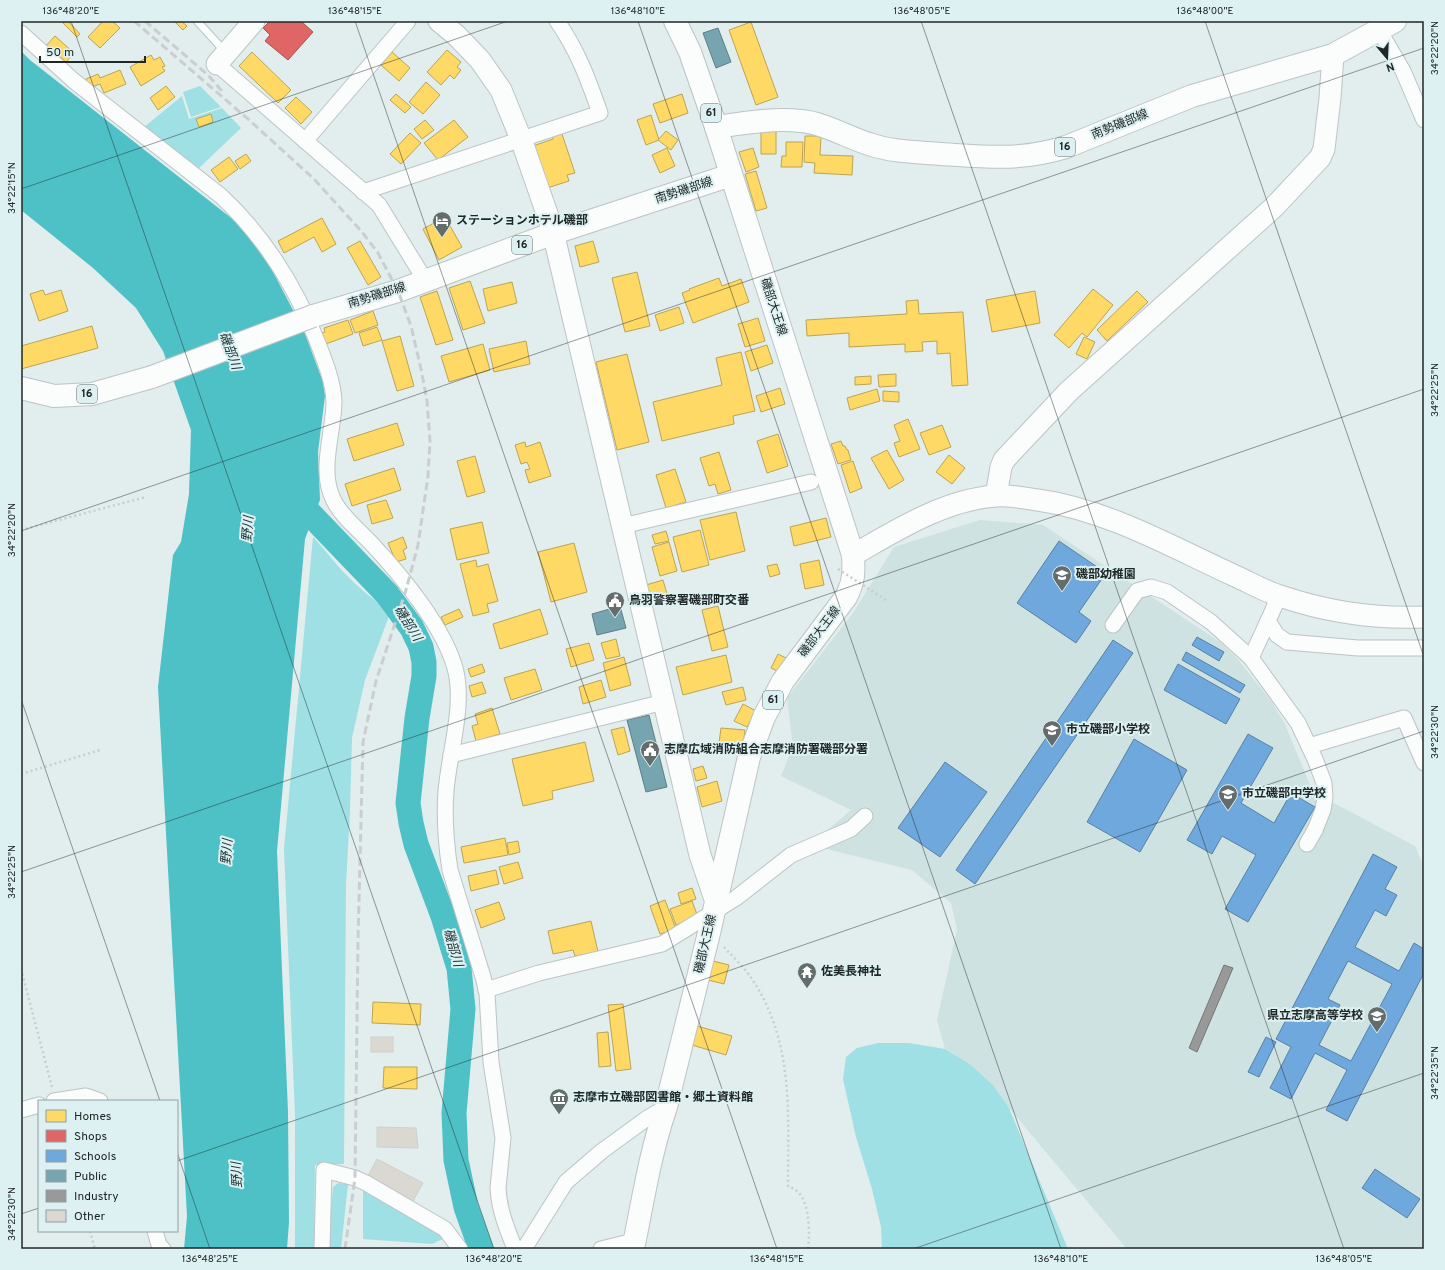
<svg xmlns="http://www.w3.org/2000/svg" width="1445" height="1270" font-family="Overpass,'Noto Sans JP',sans-serif">
	<style>
		.built { fill: #cee2e2 }
		.green { fill: #9fe0e4 }
		.water { fill: #4ec1c6 }
		.homes { fill: #ffd966; stroke: #bca453 }
		.shops { fill: #e06666; stroke: #a65353 }
		.schools { fill: #6fa8dc; stroke: #5781a6; fill-rule: evenodd }
		.public { fill: #76a5af; stroke: #5c7f86 }
		.industry { fill: #999; stroke: #757777 }
		.lines { fill: none; stroke-linecap: round; stroke-linejoin: round }
		.river { stroke: #4ec1c6; stroke-width: 25 }
		.building { fill: #dbd8d2; stroke: #cdd0ce }
		.lane-casing { stroke: #bcc4c4; stroke-width: 9 }
		.street-casing { stroke: #bcc4c4; stroke-width: 17 }
		.secondary-casing { stroke: #bcc4c4; stroke-width: 23 }
		.primary-casing { stroke: #bcc4c4; stroke-width: 24 }
		.path { stroke: #c9cdcd; stroke-width: 2.5; stroke-dasharray: 2 3; stroke-linecap: butt }
		.lane { stroke: #fbfcfc; stroke-width: 7 }
		.street { stroke: #fbfcfc; stroke-width: 15 }
		.secondary { stroke: #fbfcfc; stroke-width: 21 }
		.primary { stroke: #fbfcfc; stroke-width: 22 }
		.rail { stroke: #cbcece; stroke-width: 3; stroke-dasharray: 8 4; stroke-linecap: butt }
		.primary-bridge-casing { stroke: #bcc4c4; stroke-width: 24; stroke-linecap: butt }
		.path-bridge { stroke: #c9cdcd; stroke-width: 2.5; stroke-dasharray: 2 3; stroke-linecap: butt }
		.primary-bridge { stroke: #fbfcfc; stroke-width: 22 }
		.ticks { fill: none; stroke: #202727; stroke-width: 1; stroke-opacity: 0.45 }
		.labels { text-anchor: middle; dominant-baseline: central; stroke-width: 4; stroke-linejoin: round; paint-order: stroke }
		.shield { fill: #ddf1f2; stroke: #596464; stroke-width: 1 }
		.shield-label { font-size: 11px; font-weight: bold; fill: #202727 }
		.street-label { font-size: 12px; fill: #202727; stroke: #ddf1f2 }
		.poi-label { font-size: 12px; font-weight: bold; fill: #202727; stroke: #ddf1f2; text-anchor: start }
		.water-label { font-size: 13px; font-style: italic; fill: #1a3133; stroke: #ddf1f2 }
		.neatline { fill: none; stroke: #202727; stroke-width: 1.5 }
		.ticks-label { font-size: 10px; text-anchor: middle; fill: #202727 }
	</style>
	<rect width="100%" height="100%" fill="#e2eded"/>
	<!-- built -->
	<path class="built" d="M980,520L1043,525L1220,642L1236,657L1271,701L1284,722L1313,792L1415,846L1424,867V1249H1127L1009,1108L993,1085L971,1065L945,1049L937,1020L957,930L951,903L912,870L810,845L851,810L781,776L793,747L787,698L853,613L894,547Z"/>
	<!-- green -->
	<g class="green">
		<path d="M200,86L221,107L191,117L183,92Z"/>
		<path d="M182,96L189,119L222,108L241,128L197,170L143,128Z"/>
		<path d="M313,537C322,546 329,556 337,565C353,583 371,599 391,611L365,680L352,738L350,811L346,885L344,1164L315,1165L314,1249H295V1115L284,849Z"/>
		<path d="M878,1043H909L945,1049L971,1065L993,1085L1009,1108L1068,1249H882L881,1227L872,1189L856,1137L843,1079L846,1057L857,1048Z"/>
		<path d="M338,1183L348,1184L341,1249H328L333,1187Z"/>
		<path d="M363,1189L402,1210L445,1238L432,1244L363,1239Z"/>
	</g>
	<!-- water -->
	<path class="water" d="M21,51L30,60L235,221L250,238L272,270L304,331L323,382L325,396L318,452L320,500L305,539L277,851L288,1112L289,1222L287,1249H184L187,1216L158,687L173,555L181,542L189,494L191,430L163,351L136,308L93,268L21,210Z"/>
	<!-- homes -->
	<g class="homes">
		<path d="M61,21H68L80,34L77,37Z"/>
		<path d="M103,21H112L120,28L100,48L88,37Z"/>
		<path d="M174,21H181L187,26L183,30Z"/>
		<path d="M751,22L778,97L756,105L729,30Z"/>
		<path d="M55,36L74,53L66,62L57,54L54,57L44,48Z"/>
		<path d="M447,50L461,62L457,67L461,70L454,79L450,75L441,85L427,72Z"/>
		<path d="M252,52L291,90L278,103L239,66Z"/>
		<path d="M392,52L410,68L399,81L381,65Z"/>
		<path d="M151,55L154,60L160,57L165,66L162,67L165,71L141,86L130,67Z"/>
		<path d="M120,70L126,84L104,93L100,84L89,88L86,79L98,74L100,78Z"/>
		<path d="M426,82L440,95L423,114L409,102Z"/>
		<path d="M166,86L175,97L158,110L150,98Z"/>
		<path d="M396,94L411,107L405,113L390,100Z"/>
		<path d="M682,94L688,113L660,123L653,104Z"/>
		<path d="M296,97L312,112L301,124L285,108Z"/>
		<path d="M211,114L213,122L199,127L196,119Z"/>
		<path d="M651,115L659,140L646,145L637,120Z"/>
		<path d="M425,120L434,130L422,139L414,129Z"/>
		<path d="M454,120L468,137L438,160L424,143Z"/>
		<path d="M561,131L575,173L567,175L569,181L547,188L533,146L553,139L552,134Z"/>
		<path d="M666,131L678,140L671,150L658,140Z"/>
		<path d="M776,131V154H761V132Z"/>
		<path d="M410,133L421,143L401,164L390,154Z"/>
		<path d="M805,136H821L820,155L853,156L852,175L814,173L815,163L804,162Z"/>
		<path d="M786,142H803L802,167H781L782,156H786Z"/>
		<path d="M667,148L675,166L660,173L652,155Z"/>
		<path d="M753,148L759,167L746,172L739,152Z"/>
		<path d="M246,154L251,161L240,169L235,161Z"/>
		<path d="M229,157L238,169L220,182L211,170Z"/>
		<path d="M756,171L767,208L756,211L745,174Z"/>
		<path d="M445,217L462,247L439,260L423,229Z"/>
		<path d="M322,218L336,244L322,252L314,237L284,253L278,241Z"/>
		<path d="M360,241L381,277L368,285L347,248Z"/>
		<path d="M593,241L599,262L580,267L575,246Z"/>
		<path d="M637,272L650,326L625,332L612,278Z"/>
		<path d="M719,278L722,286L741,279L749,302L693,323L682,293L690,290L689,289Z"/>
		<path d="M470,281L485,323L463,330L449,288Z"/>
		<path d="M512,282L517,303L488,311L483,289Z"/>
		<path d="M1093,289L1113,305L1087,337L1082,333L1069,348L1054,335Z"/>
		<path d="M43,290L45,295L61,290L68,311L39,321L30,294Z"/>
		<path d="M437,291L453,340L436,345L420,297Z"/>
		<path d="M1035,291L1040,323L992,332L986,300Z"/>
		<path d="M1137,291L1148,302L1107,341L1097,330Z"/>
		<path d="M918,300L919,314L963,312L968,385L952,386L950,353L937,354V341L922,342L923,351L905,352V344L849,347V333L807,336L806,320L907,314L906,301Z"/>
		<path d="M679,307L684,323L660,331L655,315Z"/>
		<path d="M373,311L378,325L355,333L350,320Z"/>
		<path d="M758,318L765,341L745,347L738,324Z"/>
		<path d="M348,320L353,334L323,345L319,334L325,332L324,328Z"/>
		<path d="M92,326L98,348L21,369V346Z"/>
		<path d="M377,327L382,340L363,346L359,333Z"/>
		<path d="M400,336L414,386L397,391L382,341Z"/>
		<path d="M1084,337L1095,342L1087,359L1076,354Z"/>
		<path d="M526,341L530,364L494,372L489,349Z"/>
		<path d="M483,344L490,370L449,382L441,356Z"/>
		<path d="M767,345L773,363L751,371L745,352Z"/>
		<path d="M741,352L755,411L733,416L734,424L662,441L653,402L722,385L716,358Z"/>
		<path d="M627,354L649,442L617,450L596,362Z"/>
		<path d="M896,374V386L879,387L878,375Z"/>
		<path d="M871,376V384L855,385V377Z"/>
		<path d="M780,388L785,404L761,412L756,396Z"/>
		<path d="M877,389L880,401L850,410L847,398Z"/>
		<path d="M883,391L899,392V402L883,401Z"/>
		<path d="M908,419L920,449L899,457L894,443L900,441L894,425Z"/>
		<path d="M397,423L404,445L354,461L347,439Z"/>
		<path d="M942,425L951,447L929,455L920,433Z"/>
		<path d="M778,434L788,466L767,473L757,441Z"/>
		<path d="M841,441L843,446H845L847,450H848L851,460L838,464L831,444Z"/>
		<path d="M525,442L526,447L540,442L551,476L529,483L525,470L530,469L527,462L521,464L515,445Z"/>
		<path d="M887,450L904,480L889,489L871,458Z"/>
		<path d="M719,452L731,490L718,494L715,484L709,486L700,458Z"/>
		<path d="M949,455L965,468L952,484L936,472Z"/>
		<path d="M475,456L485,492L467,497L457,461Z"/>
		<path d="M853,461L862,488L850,493L841,465Z"/>
		<path d="M394,468L401,490L352,506L345,484Z"/>
		<path d="M675,469L686,502L666,508L656,475Z"/>
		<path d="M386,500L393,518L372,524L367,505Z"/>
		<path d="M736,512L745,551L710,560L700,520Z"/>
		<path d="M826,518L831,537L794,546L790,527Z"/>
		<path d="M482,522L489,553L457,560L450,529Z"/>
		<path d="M700,530L709,565L682,572L673,537Z"/>
		<path d="M666,531L669,541L655,544L652,535Z"/>
		<path d="M403,537L407,548L403,550L406,559L396,562L388,543Z"/>
		<path d="M669,542L677,571L660,576L652,547Z"/>
		<path d="M574,543L587,592L551,602L538,552Z"/>
		<path d="M476,560L477,567L488,564L498,601L487,604L489,612L473,616L460,564Z"/>
		<path d="M819,560L824,585L805,589L800,564Z"/>
		<path d="M777,564L780,574L770,577L767,566Z"/>
		<path d="M663,580L669,601L652,606L646,585Z"/>
		<path d="M718,606L728,647L712,651L702,610Z"/>
		<path d="M459,609L463,617L445,625L441,617Z"/>
		<path d="M540,609L548,634L500,649L493,624Z"/>
		<path d="M616,639L620,656L606,659L601,643Z"/>
		<path d="M589,643L594,660L571,667L566,649Z"/>
		<path d="M778,654L786,658L779,672L771,668Z"/>
		<path d="M726,655L732,682L683,695L676,667Z"/>
		<path d="M624,657L631,685L610,691L603,663Z"/>
		<path d="M482,664L485,672L471,677L468,669Z"/>
		<path d="M535,669L542,690L511,700L504,678Z"/>
		<path d="M601,680L606,697L583,704L579,687Z"/>
		<path d="M482,682L486,693L472,697L469,686Z"/>
		<path d="M743,687L746,700L726,705L722,692Z"/>
		<path d="M743,704L756,711L747,727L734,721Z"/>
		<path d="M492,708L500,734L476,741L472,726L478,724L475,714Z"/>
		<path d="M624,727L630,751L618,755L611,730Z"/>
		<path d="M721,728L745,730L743,746L719,743Z"/>
		<path d="M585,742L594,781L552,791L553,799L523,806L512,759Z"/>
		<path d="M703,766L707,778L696,781L693,769Z"/>
		<path d="M717,781L722,801L702,807L697,787Z"/>
		<path d="M505,838L508,855L464,863L461,847Z"/>
		<path d="M518,841L520,852L509,855L507,843Z"/>
		<path d="M518,862L523,878L504,884L499,867Z"/>
		<path d="M496,870L499,884L471,891L468,876Z"/>
		<path d="M692,888L696,899L681,904L678,893Z"/>
		<path d="M665,900L676,929L660,934L650,906Z"/>
		<path d="M692,901L698,917L676,925L670,909Z"/>
		<path d="M499,902L505,919L481,928L475,910Z"/>
		<path d="M591,921L598,952L575,956L573,950L553,954L548,931Z"/>
		<path d="M713,961L729,965L724,984L708,980Z"/>
		<path d="M373,1002L421,1004L420,1025L372,1023Z"/>
		<path d="M623,1004L631,1069L616,1071L608,1005Z"/>
		<path d="M697,1026L732,1036L726,1055L692,1045Z"/>
		<path d="M608,1032L611,1066L599,1067L597,1033Z"/>
		<path d="M384,1067H417V1089L383,1088Z"/>
	</g>
	<!-- shops -->
	<path class="shops" d="M270,21H302V22L313,32L288,60L265,41L270,35L263,28Z"/>
	<!-- schools -->
	<g class="schools">
		<path d="M1059,541L1106,573L1079,612L1091,621L1076,643L1017,603Z"/>
		<path d="M1197,637L1224,652L1219,661L1192,645Z"/>
		<path d="M1113,640L1133,653L975,884L956,870Z"/>
		<path d="M1186,652L1245,685L1240,693L1182,660Z"/>
		<path d="M1178,664L1240,699L1226,724L1164,690Z"/>
		<path d="M1248,734L1273,748L1241,803L1274,823L1291,793L1315,807L1248,922L1225,909L1256,855L1222,836L1212,854L1187,840Z"/>
		<path d="M1134,739L1187,770L1140,852L1087,822Z"/>
		<path d="M945,762L987,792L940,857L898,828Z"/>
		<path d="M1373,854L1397,867L1385,889L1397,895L1386,916L1375,910L1355,947L1399,971L1414,943L1424,949V973L1347,1121L1326,1110L1347,1070L1315,1053L1291,1099L1270,1088L1291,1047L1276,1039ZM1348,961L1392,984L1351,1061L1319,1045L1340,1005L1328,999Z"/>
		<path d="M1266,1037L1276,1042L1259,1077L1248,1072Z"/>
		<path d="M1375,1169L1420,1199L1407,1218L1362,1188Z"/>
	</g>
	<!-- public -->
	<g class="public">
		<path d="M718,28L731,62L716,68L703,33Z"/>
		<path d="M620,606L626,628L597,635L592,614Z"/>
		<path d="M649,715L667,787L646,792L627,720Z"/>
	</g>
	<!-- industry -->
	<path class="industry" d="M1224,965L1233,968L1197,1052L1189,1048Z"/>
	<g class="lines">
		<!-- river -->
		<path class="river" d="M290,493L387,594L412,628L421,647L424,662V676L417,718L408,803L411,823L416,844L443,916L459,968L463,1009L454,1113L456,1160L466,1207L481,1249"/>
	</g>
	<!-- building -->
	<g class="building">
		<rect x="371" y="1037" width="22" height="15"/>
		<path d="M377,1127L416,1128L418,1148L377,1147Z"/>
		<path d="M377,1159L423,1183L413,1201L368,1176Z"/>
	</g>
	<g class="lines">
		<!-- lane casing -->
		<g class="lane-casing">
			<path id="lane" d="M197,21L219,45L223,53"/>
		</g>
		<!-- street casing -->
		<g class="street-casing">
			<g id="street">
				<path d="M1379,30L1403,71L1424,120"/>
				<path d="M21,33L74,81L221,196C266,238 297,289 319,346C326,364 333,382 334,401C334,433 318,471 334,501C342,517 359,530 371,543C401,575 446,629 456,672C464,708 449,754 446,791C444,818 446,844 450,870L483,977L487,993L491,1062L503,1138L498,1188C499,1210 507,1229 515,1249"/>
				<path d="M217,64L379,205L425,280"/>
				<path d="M305,141L408,21"/>
				<path d="M363,192L600,113C588,79 578,51 557,21"/>
				<path d="M622,526L811,482"/>
				<path d="M1279,596L1268,621L1277,635L1287,642L1358,648H1424"/>
				<path d="M1113,625L1137,591L1151,587L1167,592L1211,622L1251,658L1298,723L1315,759L1324,783L1325,797L1323,810L1315,830L1307,844"/>
				<path d="M1251,658L1268,621"/>
				<path d="M1309,746L1404,718L1424,763"/>
				<path d="M451,755L664,702"/>
				<path d="M486,990L539,973L662,944L736,898L791,855L851,829L865,816"/>
				<path d="M54,1101L86,1096L100,1101"/>
				<path d="M21,1110L39,1105"/>
				<path d="M155,1231L159,1245L163,1249"/>
				<path d="M322,1249L324,1170L355,1178L366,1183L445,1229L460,1249"/>
				<path d="M524,1249L566,1182L602,1151L646,1119L666,1107"/>
				<path d="M601,1249L634,1241"/>
			</g>
		</g>
		<!-- secondary casing -->
		<g class="secondary-casing">
			<g id="secondary">
				<path d="M439,21L456,35L480,60L501,90L521,139L552,228L700,855L716,902"/>
				<path d="M217,64L254,21"/>
				<path d="M996,496L1001,467L1004,460L1069,391L1274,207L1320,158L1324,149L1330,98L1333,55"/>
				<path d="M853,555C897,530 944,500 995,496C1009,495 1024,498 1038,500C1107,510 1170,546 1233,575C1249,582 1264,591 1280,596C1327,612 1375,619 1424,617"/>
			</g>
		</g>
		<!-- primary casing -->
		<g class="primary-casing">
			<g id="primary">
				<path d="M716,127C744,123 773,118 801,121C824,123 847,137 869,144C892,152 916,152 941,154C988,157 1020,161 1066,147L1192,96L1333,55L1395,21"/>
				<path d="M313,316L398,291L554,233L731,175"/>
				<path d="M21,388L54,396L92,394L152,377"/>
				<path d="M633,1249C643,1201 650,1153 666,1107L709,933L749,757L764,717L783,681L846,597C854,582 854,572 853,555L716,127L690,52L675,21"/>
			</g>
		</g>
		<!-- path -->
		<g class="path">
			<path d="M21,530L146,497"/>
			<path d="M21,774L100,750"/>
			<path d="M724,947C734,958 746,969 754,982C794,1045 788,1114 788,1186C791,1187 794,1189 797,1191C810,1202 810,1233 808,1249"/>
			<path d="M21,969L52,1087"/>
			<path d="M90,1231L95,1249"/>
		</g>
		<!-- lane -->
		<use href="#lane" class="lane"/>
		<!-- street -->
		<use href="#street" class="street"/>
		<!-- secondary -->
		<use href="#secondary" class="secondary"/>
		<!-- primary -->
		<use href="#primary" class="primary"/>
		<!-- rail -->
		<g class="rail">
			<path d="M134,21L248,119L314,179L362,232L378,253L398,291L411,326L421,369L427,401L430,441L428,476L418,545L406,590L376,681L363,742L358,940L355,1178L345,1249"/>
			<path d="M145,21L208,75L222,91"/>
		</g>
		<!-- primary-bridge casing -->
		<g class="primary-bridge-casing">
			<path id="primary-bridge" d="M152,377L313,316"/>
		</g>
		<!-- path-bridge -->
		<path class="path-bridge" d="M838,569L886,600"/>
		<!-- primary-bridge -->
		<use href="#primary-bridge" class="primary-bridge"/>
	</g>
	<!-- ticks -->
	<path class="ticks" d="M71,21L494,1249M355,21L777,1249M638,21L1061,1249M921,21L1344,1249M1205,21L1424,657M21,189L508,21M21,531L1424,48M21,699L160,1101M21,872L1424,389M177,1152L210,1249M177,1161L1424,731M21,1214L39,1208M913,1249L1424,1073"/>
	<!-- icons -->
	<defs>
		<g id="hotel-pin" transform="scale(1)"><path d="M0 17L-7.5 6A9.5 9.5 0 1 1 7.5 6Z" fill="#646c6c" stroke="#ddf1f2"/><path d="M-6-4.5h1.5V1H6V5H4.5V3h-9V5H-6ZM-4 0a1.8 1.8 0 1 1 3.6 0ZM.5 0V-2.5h3Q6-2.5 6 0Z" fill="#fff"/></g>
		<g id="school-pin" transform="scale(1)"><path d="M0 17L-7.5 6A9.5 9.5 0 1 1 7.5 6Z" fill="#646c6c" stroke="#ddf1f2"/><path d="M0-5L7-2L0 1L-7-2ZM-4 1L0 2.5L4 1V4Q0 6-4 4Z" fill="#fff"/></g>
		<g id="civic-pin" transform="scale(1)"><path d="M0 17L-7.5 6A9.5 9.5 0 1 1 7.5 6Z" fill="#646c6c" stroke="#ddf1f2"/><path d="M-.6-6.5H3V-4.5H.6V-3L4-1V1h2V6H-6V1h2V-1L-.6-3ZM-1.2 2.5V6h2.4V2.5Z" fill="#fff"/></g>
		<g id="temple-pin" transform="scale(1)"><path d="M0 17L-7.5 6A9.5 9.5 0 1 1 7.5 6Z" fill="#646c6c" stroke="#ddf1f2"/><path d="M0-6L5-2H3V0L6.5 2.5H4V6H1.5V3h-3V6H-4V2.5H-6.5L-3 0V-2H-5Z" fill="#fff"/></g>
		<g id="museum-pin" transform="scale(1)"><path d="M0 17L-7.5 6A9.5 9.5 0 1 1 7.5 6Z" fill="#646c6c" stroke="#ddf1f2"/><path d="M0-6L6-3V-2H-6V-3ZM-5-1h2V3h-2ZM-1-1h2V3h-2ZM3-1h2V3H3ZM-6 4H6V6H-6Z" fill="#fff"/></g>
	</defs>
	<g fill-rule="evenodd">
		<use href="#hotel-pin" x="442" y="221"/>
		<use href="#school-pin" x="1062" y="575"/>
		<use href="#civic-pin" x="615" y="601"/>
		<use href="#school-pin" x="1052" y="730"/>
		<use href="#civic-pin" x="650" y="750"/>
		<use href="#school-pin" x="1228" y="794"/>
		<use href="#temple-pin" x="807" y="972"/>
		<use href="#school-pin" x="1377" y="1016"/>
		<use href="#museum-pin" x="559" y="1098"/>
	</g>
	<g class="labels">
		<!-- shield labels -->
		<g class="shield">
			<rect x="701" y="104" width="20" height="18" rx="3"/>
			<rect x="1055" y="138" width="20" height="18" rx="3"/>
			<rect x="512" y="236" width="20" height="18" rx="3"/>
			<rect x="77" y="385" width="20" height="18" rx="3"/>
			<rect x="763" y="691" width="20" height="18" rx="3"/>
		</g>
		<g class="shield-label">
			<text x="711" y="113">61</text>
			<text x="1065" y="147">16</text>
			<text x="522" y="245">16</text>
			<text x="87" y="394">16</text>
			<text x="773" y="700">61</text>
		</g>
		<!-- street labels -->
		<g class="street-label">
			<text transform="translate(1120 125) rotate(-22)">南勢磯部線</text>
			<text transform="translate(684 191) rotate(-18)">南勢磯部線</text>
			<text transform="translate(377 296) rotate(-17)">南勢磯部線</text>
			<text transform="translate(773 307) rotate(72)">磯部大王線</text>
			<text transform="translate(820 632) rotate(-53)">磯部大王線</text>
			<text transform="translate(706 944) rotate(-77)">磯部大王線</text>
		</g>
		<!-- poi labels -->
		<g class="poi-label">
			<text x="456" y="221">ステーションホテル磯部</text>
			<text x="1076" y="575">磯部幼稚園</text>
			<text x="629" y="601">鳥羽警察署磯部町交番</text>
			<text x="1066" y="730">市立磯部小学校</text>
			<text x="664" y="750">志摩広域消防組合志摩消防署磯部分署</text>
			<text x="1242" y="794">市立磯部中学校</text>
			<text x="821" y="972">佐美長神社</text>
			<text x="1363" y="1016" text-anchor="end">県立志摩高等学校</text>
			<text x="573" y="1098">志摩市立磯部図書館・郷土資料館</text>
		</g>
		<!-- water labels -->
		<g class="water-label">
			<text transform="translate(229 351) rotate(70)">磯部川</text>
			<text transform="translate(249 529) rotate(-86)">野川</text>
			<text transform="translate(407 624) rotate(58)">磯部川</text>
			<text transform="translate(228 852) rotate(-86)">野川</text>
			<text transform="translate(452 948) rotate(74)">磯部川</text>
			<text transform="translate(238 1175) rotate(-93)">野川</text>
		</g>
	</g>
	<!-- border -->
	<rect width="1445" height="1270" fill="none" stroke="#ddf1f2" stroke-width="44"/>
	<!-- legend -->
	<rect x="38" y="1100" width="140" height="132" fill="#ddf1f2" stroke="#91a0a1"/>
	<rect x="46" y="1110" width="20" height="12" fill="#ffd966" stroke="#91a0a1"/>
	<text x="74" y="1120" font-size="12" fill="#202727">Homes</text>
	<rect x="46" y="1130" width="20" height="12" fill="#e06666" stroke="#91a0a1"/>
	<text x="74" y="1140" font-size="12" fill="#202727">Shops</text>
	<rect x="46" y="1150" width="20" height="12" fill="#6fa8dc" stroke="#91a0a1"/>
	<text x="74" y="1160" font-size="12" fill="#202727">Schools</text>
	<rect x="46" y="1170" width="20" height="12" fill="#76a5af" stroke="#91a0a1"/>
	<text x="74" y="1180" font-size="12" fill="#202727">Public</text>
	<rect x="46" y="1190" width="20" height="12" fill="#999999" stroke="#91a0a1"/>
	<text x="74" y="1200" font-size="12" fill="#202727">Industry</text>
	<rect x="46" y="1210" width="20" height="12" fill="#dbd8d2" stroke="#91a0a1"/>
	<text x="74" y="1220" font-size="12" fill="#202727">Other</text>
	<!-- north arrow -->
	<g transform="translate(1387 58) rotate(161)" stroke="#ddf1f2" stroke-width="3" paint-order="stroke">
	<path d="M0-3L7 15L0 10L-7 15Z" fill="#202727"/>
	<text y="-6" font-size="11" font-weight="bold" text-anchor="middle" fill="#202727">N</text>
	</g>
	<!-- scale -->
	<path d="M40 56v6h105v-6" fill="none" stroke="#202727" stroke-width="2"/>
	<text x="46" y="56" font-size="12" fill="#202727" stroke="#ddf1f2" stroke-width="3" paint-order="stroke">50 m</text>
	<rect x="22" y="22" width="1401" height="1226" class="neatline"/>
	<g class="ticks-label">
		<text x="71" y="14">136°48'20"E</text>
		<text x="355" y="14">136°48'15"E</text>
		<text x="638" y="14">136°48'10"E</text>
		<text x="922" y="14">136°48'05"E</text>
		<text x="1205" y="14">136°48'00"E</text>
		<text transform="translate(1434 48) rotate(-90)" y="4">34°22'20"N</text>
		<text transform="translate(11 188) rotate(-90)" y="4">34°22'15"N</text>
		<text transform="translate(1434 390) rotate(-90)" y="4">34°22'25"N</text>
		<text transform="translate(11 530) rotate(-90)" y="4">34°22'20"N</text>
		<text transform="translate(1434 732) rotate(-90)" y="4">34°22'30"N</text>
		<text transform="translate(11 872) rotate(-90)" y="4">34°22'25"N</text>
		<text transform="translate(1434 1073) rotate(-90)" y="4">34°22'35"N</text>
		<text transform="translate(11 1214) rotate(-90)" y="4">34°22'30"N</text>
		<text x="210" y="1262">136°48'25"E</text>
		<text x="494" y="1262">136°48'20"E</text>
		<text x="777" y="1262">136°48'15"E</text>
		<text x="1061" y="1262">136°48'10"E</text>
		<text x="1344" y="1262">136°48'05"E</text>
	</g>
</svg>
